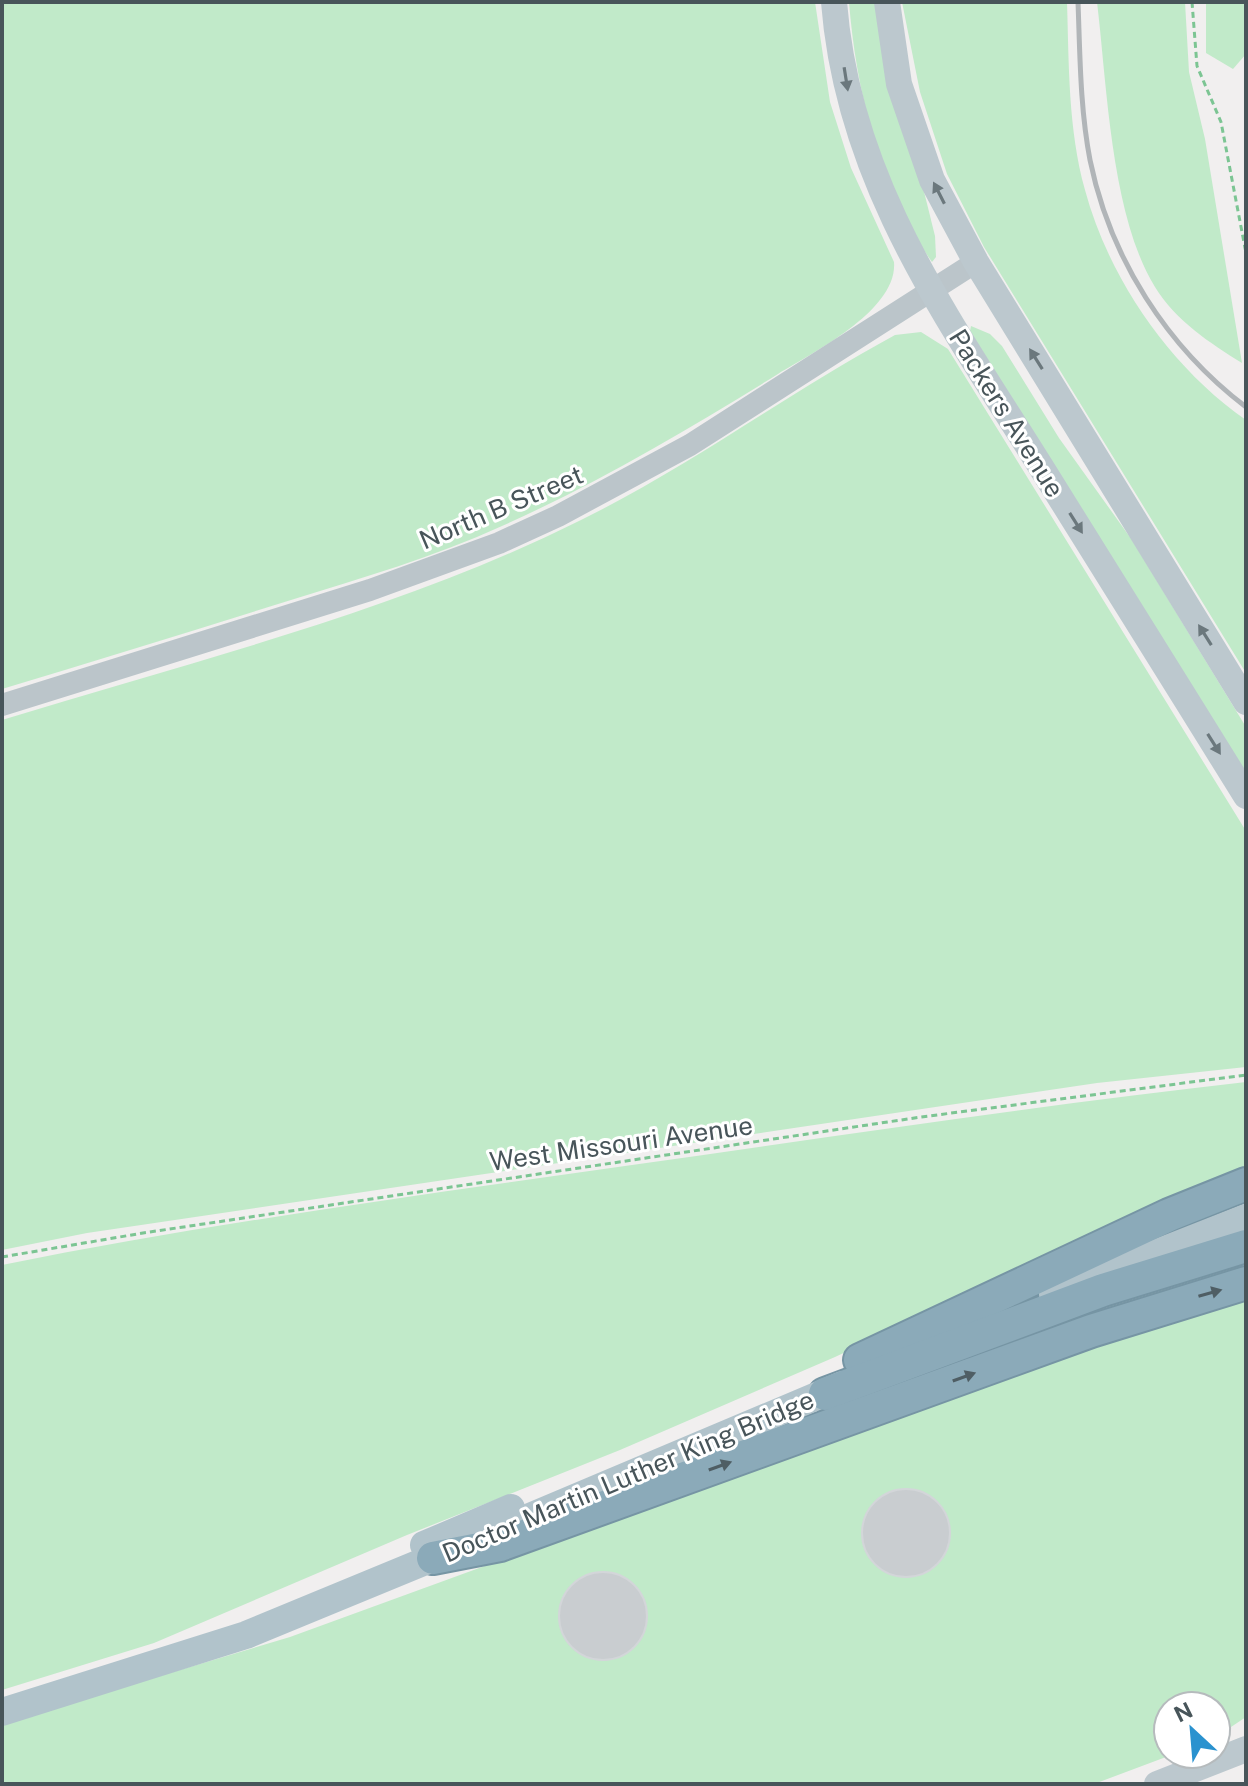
<svg xmlns="http://www.w3.org/2000/svg" width="1248" height="1786" font-family="'Public Sans',sans-serif">
	<style>
		.green { fill: #c1eac9 }
		.building { fill: #c9cdd0; stroke: #d3d6d9; stroke-width: 2 }
		.lines { fill: none; stroke-linecap: round; stroke-linejoin: round }
		.motorway-casing { stroke: #7695a4; stroke-width: 36 }
		.path { stroke: #7cc593; stroke-width: 3; stroke-dasharray: 6 4; stroke-linecap: butt }
		.tertiary { stroke: #bbc5ca; stroke-width: 22 }
		.secondary { stroke: #bcc8ce; stroke-width: 26 }
		.primary { stroke: #b1c3cb; stroke-width: 28 }
		.motorway { stroke: #8baab9; stroke-width: 32 }
		.rail { stroke: #b1b5b8; stroke-width: 5 }
		.oneway { fill: #6b787d }
		.oneway2 { fill: #4f5e64 }
		.labels { text-anchor: middle; dominant-baseline: central; stroke-width: 6; stroke-linejoin: round; paint-order: stroke }
		.street-label { font-size: 26px; fill: #48555a; stroke: #fff }
	</style>
	<rect width="100%" height="100%" fill="#f1efef"/>
	<!-- green -->
	<g class="green">
		<path d="M2,2H815L830,102L851,168L894,262C898,310 814,352 778,374C689,429 598,483 502,526C434,557 362,578 291,600C195,630 99,660 2,689Z"/>
		<path d="M849,2H877L935,236L936,257L932,262C880,189 856,91 849,2Z"/>
		<path d="M902,2H1067C1069,64 1068,129 1085,190C1109,279 1170,367 1246,420V673L984,247L947,174L920,92Z"/>
		<path d="M1097,2H1185L1189,72L1205,139L1242,363C1210,343 1176,321 1155,287C1111,216 1107,85 1097,2Z"/>
		<path d="M1206,2H1246V54L1233,69L1206,53Z"/>
		<path d="M971,326L990,334L1002,346L1059,438L1132,540L1246,727V778L970,331Z"/>
		<path d="M921,332L948,349L1246,831V1067L1097,1083L87,1233L2,1250V720C196,660 399,611 581,520C691,466 788,393 895,335Z"/>
		<path d="M1246,1082V1170L1149,1209L835,1357L620,1450L407,1535L154,1643L2,1690V1265C210,1223 422,1195 632,1165C837,1136 1041,1105 1246,1082Z"/>
		<path d="M1246,1298V1717L1216,1737V1706H1168V1754H1174L1094,1784H2V1723L290,1637L1033,1366Z"/>
	</g>
	<!-- building -->
	<g class="building">
		<circle cx="906" cy="1533" r="44"/>
		<circle cx="603" cy="1616" r="44"/>
	</g>
	<g class="lines">
		<!-- motorway casing -->
		<g class="motorway-casing">
			<g id="motorway">
				<path d="M860,1360L1169,1215L1246,1184"/>
				<path d="M825,1394L1103,1290L1246,1246"/>
				<path d="M433,1558L500,1545L1091,1331L1246,1283"/>
			</g>
		</g>
		<!-- path -->
		<g class="path">
			<path d="M1192,2L1197,66L1221,122L1246,253"/>
			<path d="M2,1257L143,1233L921,1117L1246,1075"/>
		</g>
		<!-- tertiary -->
		<path class="tertiary" d="M2,705L370,590L499,543L558,516L690,445L976,262"/>
		<!-- secondary -->
		<g class="secondary">
			<path d="M834,2C848,183 948,318 1041,467C1109,576 1178,686 1246,796"/>
			<path d="M887,2L899,84L932,180L976,262L1246,702"/>
			<path d="M1157,1784L1246,1749"/>
		</g>
		<!-- primary -->
		<g class="primary">
			<path d="M1053,1294L1246,1218"/>
			<path d="M494,1532L843,1385"/>
			<path d="M424,1545L511,1508"/>
			<path d="M2,1712L246,1635L452,1550"/>
		</g>
		<!-- motorway -->
		<use href="#motorway" class="motorway"/>
		<!-- rail -->
		<path class="rail" d="M1078,2C1080,54 1080,108 1090,160C1110,258 1167,347 1246,407"/>
	</g>
	<!-- one-way arrows -->
	<defs><path id="oneway-solid" d="M-6-.8H1V-3.2L6.5 0L1 3.2V.8H-6Z" transform="scale(2)"/></defs>
	<g class="oneway">
		<use href="#oneway-solid" transform="translate(846 79) rotate(81)"/>
		<use href="#oneway-solid" transform="translate(939 193) rotate(-117)"/>
		<use href="#oneway-solid" transform="translate(1036 359) rotate(-122)"/>
		<use href="#oneway-solid" transform="translate(1076 523) rotate(58)"/>
		<use href="#oneway-solid" transform="translate(1205 635) rotate(-122)"/>
		<use href="#oneway-solid" transform="translate(1214 744) rotate(58)"/>
	</g>
	<g class="oneway2">
		<use href="#oneway-solid" transform="translate(1210 1293) rotate(-16)"/>
		<use href="#oneway-solid" transform="translate(964 1377) rotate(-20)"/>
		<use href="#oneway-solid" transform="translate(720 1466) rotate(-20)"/>
	</g>
	<g class="labels">
		<!-- street labels -->
		<g class="street-label">
			<text transform="translate(1007 413) rotate(58)">Packers Avenue</text>
			<text transform="translate(501 507) rotate(-23)">North B Street</text>
			<text transform="translate(621 1143) rotate(-8)">West Missouri Avenue</text>
			<text transform="translate(628 1476) rotate(-23)">Doctor Martin Luther King Bridge</text>
		</g>
	</g>
	<!-- border -->
	<rect width="1248" height="1786" fill="none" stroke="#48555a" stroke-width="8"/>
	<!-- north arrow -->
	<g transform="translate(1192 1730) rotate(334)"><circle r="38" fill="#ffffff" stroke="#b6bbbd" stroke-width="2"/>
	<path d="M0-6L14 30L0 20L-14 30Z" fill="#2a92cf"/>
	<text y="-12" font-size="22" font-weight="bold" text-anchor="middle" fill="#48555a">N</text>
	</g>
</svg>
